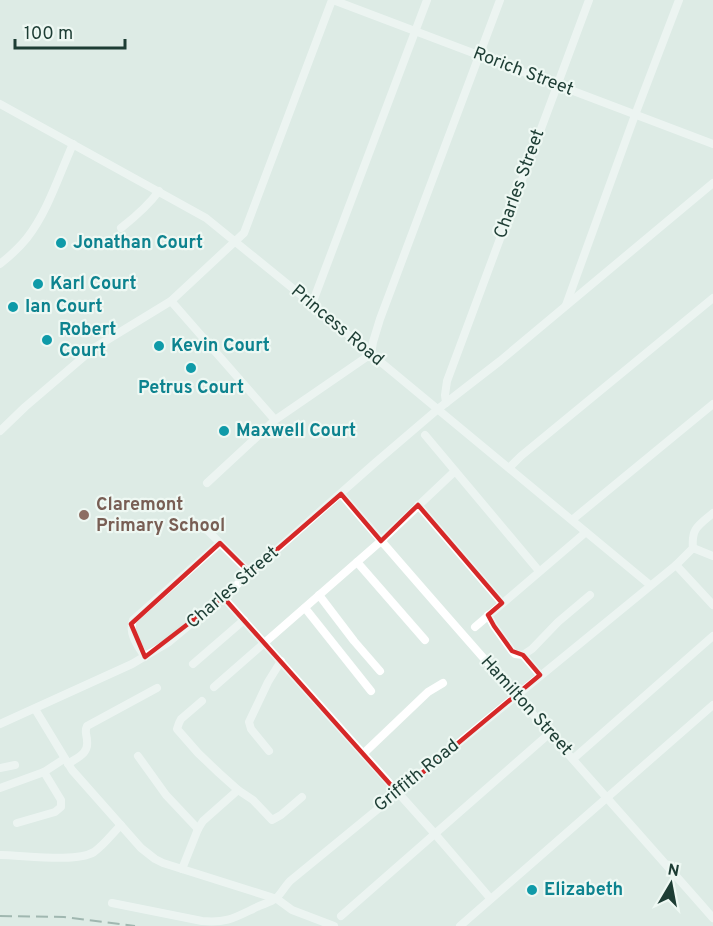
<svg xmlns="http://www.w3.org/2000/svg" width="713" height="926" font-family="Overpass,sans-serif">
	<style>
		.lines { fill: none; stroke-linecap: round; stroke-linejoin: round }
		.street { stroke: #fff; stroke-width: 8 }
		.rail { stroke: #57796f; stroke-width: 2; stroke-dasharray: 12 6; stroke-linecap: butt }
		.marked { fill: none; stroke: #d62828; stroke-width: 4.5; stroke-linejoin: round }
		.culture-dot { fill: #0f9aa8; stroke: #eef8f3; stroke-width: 2 }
		.education-dot { fill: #8d6e63; stroke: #eef8f3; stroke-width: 2 }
		.labels { text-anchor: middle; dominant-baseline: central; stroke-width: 4.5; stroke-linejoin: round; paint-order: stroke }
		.street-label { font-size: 18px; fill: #1d3d34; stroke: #eef8f3 }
		.culture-label { font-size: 18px; font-weight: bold; fill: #0d838f; stroke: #eef8f3; text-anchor: start }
		.education-label { font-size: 18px; font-weight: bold; fill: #785e54; stroke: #eef8f3; text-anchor: start }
	</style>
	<rect width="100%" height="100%" fill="#ddebe5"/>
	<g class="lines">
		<!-- street -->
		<g class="street">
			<path d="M333,0L713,144"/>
			<path d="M0,104L206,218L312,304L371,354L650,585"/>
			<path d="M121,228C135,217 148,206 159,191"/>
			<path d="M0,264C10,256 19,248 27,238C48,211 59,175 73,144"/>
			<path d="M171,301L275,420"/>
			<path d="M312,304L427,0"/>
			<path d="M566,305L635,115L679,0"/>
			<path d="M446,403L445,395L447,381L589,0"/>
			<path d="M0,431L25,407L94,348L171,301L244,233L332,0"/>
			<path d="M425,435L539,571"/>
			<path d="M509,468L521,456L713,298"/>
			<path d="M207,483L275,420L371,354L373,342L380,319L500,0"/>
			<path d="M341,494C463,637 589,777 713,918"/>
			<path d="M418,505L502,603"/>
			<path d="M572,520L713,404"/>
			<path d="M204,527L250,573"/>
			<path d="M693,548C691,528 699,525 713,513"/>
			<path d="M693,548L713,556"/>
			<path d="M357,562L425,640"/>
			<path d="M676,565L713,605"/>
			<path d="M319,595L354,641L380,671"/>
			<path d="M223,597L435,834L490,898"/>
			<path d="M305,608L371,691"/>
			<path d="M488,615L494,626L512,651L515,654L523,655L532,649L558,622L590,595"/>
			<path d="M475,627L586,532"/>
			<path d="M523,655L540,675"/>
			<path d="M145,657C138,646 128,634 133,620L220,543"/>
			<path d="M193,664L244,620"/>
			<path d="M214,687L381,541L455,471"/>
			<path d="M202,701L181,719L179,723L177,729L198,753L219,773L238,790L253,800L272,820L281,815L302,797"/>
			<path d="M35,709L72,770L141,848L155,859L163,863L277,899L292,910L334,926"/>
			<path d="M0,724L132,664L169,642L223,597L376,462L438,409L500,361L713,183"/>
			<path d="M269,751L251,729L249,722L268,682L281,661"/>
			<path d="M363,754L428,692L443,683"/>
			<path d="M138,756L166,795L198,829"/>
			<path d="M573,759L713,636"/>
			<path d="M68,764C76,758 89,754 87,741C87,734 84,732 87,726L157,688"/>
			<path d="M0,768L15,765"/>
			<path d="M0,788L44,772L64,759"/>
			<path d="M17,823L55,812L61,807V800L44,772"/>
			<path d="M0,855C23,855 76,863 94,852C104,845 112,834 121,825"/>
			<path d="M182,869L198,829L203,821L238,790"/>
			<path d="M112,903L202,921C228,923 234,918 257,907C262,904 270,903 275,899C279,897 285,886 290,881L676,565L693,548"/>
			<path d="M341,916L550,733"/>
			<path d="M460,926L713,705"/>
		</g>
		<!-- rail -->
		<path class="rail" d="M0,916L64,917L135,926"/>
	</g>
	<!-- marked area -->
	<path d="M0 0H713V926H0ZM341,494L381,541L418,505L502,603L488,615L494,626L512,651L523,655L540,675L398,793L223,597L145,657L131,624L220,543L250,573Z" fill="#ddebe5" fill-opacity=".55" fill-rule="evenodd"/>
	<path class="marked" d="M341,494L381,541L418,505L502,603L488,615L494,626L512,651L523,655L540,675L398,793L223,597L145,657L131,624L220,543L250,573Z"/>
	<!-- markers -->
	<g class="culture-dot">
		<circle cx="61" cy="243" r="6"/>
		<circle cx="38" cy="284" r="6"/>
		<circle cx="13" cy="307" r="6"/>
		<circle cx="47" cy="340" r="6"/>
		<circle cx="159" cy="346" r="6"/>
		<circle cx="191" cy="368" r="6"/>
		<circle cx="224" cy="431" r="6"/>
		<circle cx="532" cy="890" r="6"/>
	</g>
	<circle class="education-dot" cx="84" cy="515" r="6"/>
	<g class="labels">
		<!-- street labels -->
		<g class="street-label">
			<text transform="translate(523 72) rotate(21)">Rorich Street</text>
			<text transform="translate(520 184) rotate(-70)">Charles Street</text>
			<text transform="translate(337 326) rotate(40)">Princess Road</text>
			<text transform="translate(233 588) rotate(-41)">Charles Street</text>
			<text transform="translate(526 706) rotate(48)">Hamilton Street</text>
			<text transform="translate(417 776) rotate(-39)">Griffith Road</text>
		</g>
		<!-- culture labels -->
		<g class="culture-label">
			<text x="73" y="243">Jonathan Court</text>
			<text x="50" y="284">Karl Court</text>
			<text x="25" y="307">Ian Court</text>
			<text x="59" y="330">Robert<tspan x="59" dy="21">Court</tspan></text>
			<text x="171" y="346">Kevin Court</text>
			<text x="191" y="388" text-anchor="middle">Petrus Court</text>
			<text x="236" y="431">Maxwell Court</text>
			<text x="544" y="890">Elizabeth</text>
		</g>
		<!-- education labels -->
		<g class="education-label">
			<text x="96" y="505">Claremont<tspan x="96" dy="21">Primary School</tspan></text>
		</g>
	</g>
	<!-- north arrow -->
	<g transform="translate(671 884) rotate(10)" stroke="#eef8f3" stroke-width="4.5" paint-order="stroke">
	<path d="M0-4.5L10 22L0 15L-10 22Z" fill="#1d3d34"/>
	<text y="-9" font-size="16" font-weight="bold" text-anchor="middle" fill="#1d3d34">N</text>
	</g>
	<!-- scale -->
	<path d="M15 39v9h110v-9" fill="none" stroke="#1d3d34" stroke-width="3"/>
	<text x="24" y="39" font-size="18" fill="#1d3d34" stroke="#eef8f3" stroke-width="4.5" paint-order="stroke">100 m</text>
</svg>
